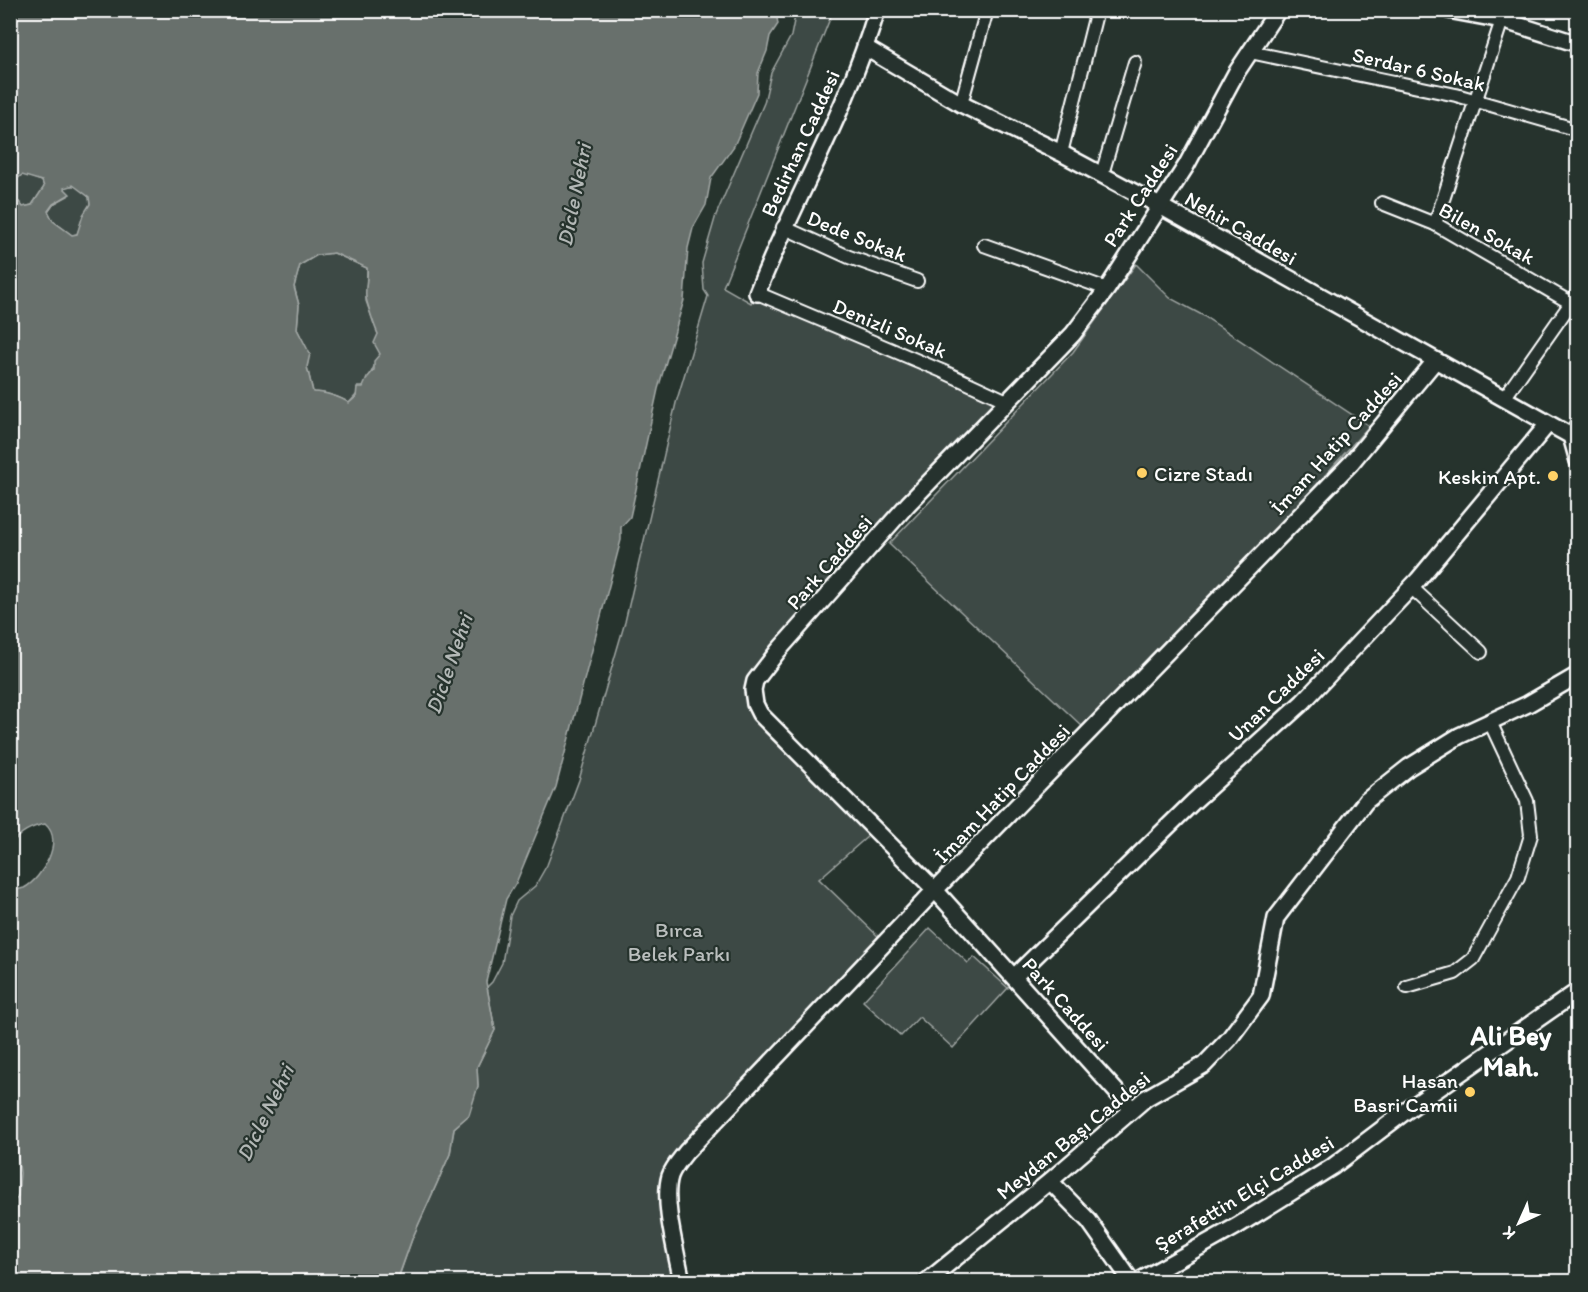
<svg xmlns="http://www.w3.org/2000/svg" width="1588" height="1292" font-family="Itim,sans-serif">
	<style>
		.green { fill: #3e4944; stroke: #9ea4a2; stroke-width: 1.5 }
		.water { fill: #67706c; stroke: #a4a9a7; stroke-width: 1.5; fill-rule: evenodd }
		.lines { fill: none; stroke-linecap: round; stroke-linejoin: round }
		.minor-casing { stroke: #fff; stroke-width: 16 }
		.tertiary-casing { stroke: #fff; stroke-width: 20 }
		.minor { stroke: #26332d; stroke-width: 12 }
		.tertiary { stroke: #26332d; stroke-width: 15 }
		.poi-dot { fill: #ffd166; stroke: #26332d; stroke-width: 2 }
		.labels { text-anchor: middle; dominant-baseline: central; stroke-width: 4.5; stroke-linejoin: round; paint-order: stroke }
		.street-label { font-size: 21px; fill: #fff; stroke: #26332d }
		.poi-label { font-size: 21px; fill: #fff; stroke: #26332d; text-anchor: end }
		.park-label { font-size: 21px; fill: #bbbfbe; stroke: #26332d }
		.water-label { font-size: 22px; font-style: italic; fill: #b3b8b6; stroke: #26332d }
		.district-label { font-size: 27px; font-weight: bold; fill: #fff; stroke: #26332d }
	</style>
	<rect width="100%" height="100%" fill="#26332d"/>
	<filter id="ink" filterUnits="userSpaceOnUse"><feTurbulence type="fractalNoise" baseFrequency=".0167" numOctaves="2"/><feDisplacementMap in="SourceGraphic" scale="12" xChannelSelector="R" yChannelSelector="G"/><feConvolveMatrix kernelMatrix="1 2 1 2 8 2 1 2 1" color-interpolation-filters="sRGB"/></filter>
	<g filter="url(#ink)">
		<!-- green -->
		<g class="green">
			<path d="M796,11H833L723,287L751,303L757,293L1007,401L778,651L753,697L876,829L819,879L885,943L671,1172L682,1281L397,1282L412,1239L450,1154L454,1128L465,1118L478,1086L477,1067L495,1030L487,987L492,982L502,963L510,916L517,901L535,886L547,865L579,780L625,622L676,403L708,296L704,290L702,263L716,215L764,103L771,73L791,36Z"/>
			<path d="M22,174L42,181L44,187L32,205L23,207L19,202L11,201V184Z"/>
			<path d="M65,186H76L89,197L90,204L77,234L72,235L53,221L48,211L53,204L68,196L64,188Z"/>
			<path d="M334,253L367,268L366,301L378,334L380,354L365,385L349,403C341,397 323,392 313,392L307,367L309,354L297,329L299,305L294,286L300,265L317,255Z"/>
			<path d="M1136,264L1170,298L1202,315L1369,426L1285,520L1084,728L889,544L1073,352Z"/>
			<path d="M930,928L968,963L974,957L1008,988L953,1048L919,1017L901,1036L863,1001Z"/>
		</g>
		<!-- water -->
		<path class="water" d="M11,10L782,11L777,18L778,24L770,36L767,51L758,73L757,93L734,146L711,178L706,205L693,228L688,248L684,300L658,389L630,517L621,527V540L556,787L516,883L506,899L486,982L495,1030L477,1067L478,1086L469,1115L454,1128L450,1154L412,1239L397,1281H11V1206L18,1196L20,1173L10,1094L11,891C15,890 21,889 24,888C42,878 65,841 45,824C30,827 21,832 11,844V201L19,202L23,207L32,205L44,187L42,181L22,175L11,184ZM73,185L89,197L90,204L83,215L77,234L72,235L53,221L48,211L53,204L70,194L64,188ZM334,253L367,268C369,278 363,292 367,302C370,312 373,323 378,334L374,343L380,354L374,361V370L367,378L363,387H357L356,397L349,403C341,397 324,392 313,392L307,367L310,354L297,329L299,305L294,287L300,265L317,255Z"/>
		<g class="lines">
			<!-- minor casing -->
			<g class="minor-casing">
				<g id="minor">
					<path d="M1250,52L1456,95L1578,130"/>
					<path d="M961,104L987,10"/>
					<path d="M1061,153L1097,10"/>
					<path d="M1102,174L1135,62"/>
					<path d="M1382,203L1435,224L1571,303"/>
					<path d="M1435,224L1502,20"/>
					<path d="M783,227L849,257L917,281"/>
					<path d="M984,245L1107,289"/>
					<path d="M757,293L942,371L1007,401"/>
					<path d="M1505,397L1578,293"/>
					<path d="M1571,436L1578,420"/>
					<path d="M1411,587L1481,652"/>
					<path d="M1407,987L1455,973L1473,959L1518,877L1531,835L1527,801L1490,722"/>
				</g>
			</g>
			<!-- tertiary casing -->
			<g class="tertiary-casing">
				<g id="tertiary">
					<path d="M1448,10L1502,20L1578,44"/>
					<path d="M866,48L961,104L1061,153L1160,206L1571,436L1578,461"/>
					<path d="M757,293C795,198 848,109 877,10"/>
					<path d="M1014,977L1193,802L1303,702L1418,580L1548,424"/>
					<path d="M1132,1109L935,890L760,714L755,704L753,690L755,681L778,651L908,504L1073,334L1107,289L1186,166L1236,73L1278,10"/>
					<path d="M1050,1181L1089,1221L1132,1282"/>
					<path d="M682,1282C677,1254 662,1202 670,1176C673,1167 680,1160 686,1152L935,890L1351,463L1435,361"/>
					<path d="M926,1282L1050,1181L1146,1098L1204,1065L1229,1039L1261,996L1276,918L1366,801L1409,767L1459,736L1528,704L1578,675"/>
					<path d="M1137,1282L1237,1226L1332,1167L1406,1111L1578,991"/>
				</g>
			</g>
			<!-- minor -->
			<use href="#minor" class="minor"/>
			<!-- tertiary -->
			<use href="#tertiary" class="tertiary"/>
		</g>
	</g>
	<!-- markers -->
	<g class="poi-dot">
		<circle cx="1142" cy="473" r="6"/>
		<circle cx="1553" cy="476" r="6"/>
		<circle cx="1470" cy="1092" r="6"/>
	</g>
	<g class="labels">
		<!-- street labels -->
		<g class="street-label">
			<text transform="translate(1419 69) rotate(13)">Serdar 6 Sokak</text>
			<text transform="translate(800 143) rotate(-65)">Bedirhan Caddesi</text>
			<text transform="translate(1140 195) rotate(-57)">Park Caddesi</text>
			<text transform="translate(1241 228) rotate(30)">Nehir Caddesi</text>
			<text transform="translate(1487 233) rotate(29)">Bilen Sokak</text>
			<text transform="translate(857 236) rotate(22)">Dede Sokak</text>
			<text transform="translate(890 328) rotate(23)">Denizli Sokak</text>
			<text transform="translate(1336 443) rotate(-48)">İmam Hatip Caddesi</text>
			<text transform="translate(829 562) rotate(-49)">Park Caddesi</text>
			<text transform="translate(1276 695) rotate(-44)">Unan Caddesi</text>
			<text transform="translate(1002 793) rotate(-46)">İmam Hatip Caddesi</text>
			<text transform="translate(1066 1004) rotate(48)">Park Caddesi</text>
			<text transform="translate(1073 1135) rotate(-39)">Meydan Başı Caddesi</text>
			<text transform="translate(1244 1193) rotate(-31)">Şerafettin Elçi Caddesi</text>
		</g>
		<!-- poi labels -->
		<g class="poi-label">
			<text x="1154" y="473" text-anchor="start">Cizre Stadı</text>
			<text x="1541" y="476">Keskin Apt.</text>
			<text x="1458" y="1080">Hasan<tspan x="1458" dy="24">Basri Camii</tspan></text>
		</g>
		<!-- park labels -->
		<g class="park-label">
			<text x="679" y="929">Bırca<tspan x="679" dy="24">Belek Parkı</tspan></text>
		</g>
		<!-- water labels -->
		<g class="water-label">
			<text transform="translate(574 195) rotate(-79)">Dicle Nehri</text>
			<text transform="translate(449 664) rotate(-71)">Dicle Nehri</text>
			<text transform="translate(265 1113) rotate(-64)">Dicle Nehri</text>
		</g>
		<!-- district labels -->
		<g class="district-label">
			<text x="1511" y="1035">Ali Bey<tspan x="1511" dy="31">Mah.</tspan></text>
		</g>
	</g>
	<!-- margin -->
	<rect width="1588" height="1292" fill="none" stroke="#26332d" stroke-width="36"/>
	<rect x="18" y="18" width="1552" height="1256" fill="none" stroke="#fff" stroke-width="2" filter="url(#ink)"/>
	<!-- north arrow -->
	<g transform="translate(1519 1223) rotate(225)" stroke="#26332d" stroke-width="4.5" paint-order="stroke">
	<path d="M0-4.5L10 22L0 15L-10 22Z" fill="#ffffff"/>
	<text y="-9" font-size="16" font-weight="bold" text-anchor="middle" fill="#ffffff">K</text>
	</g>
</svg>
